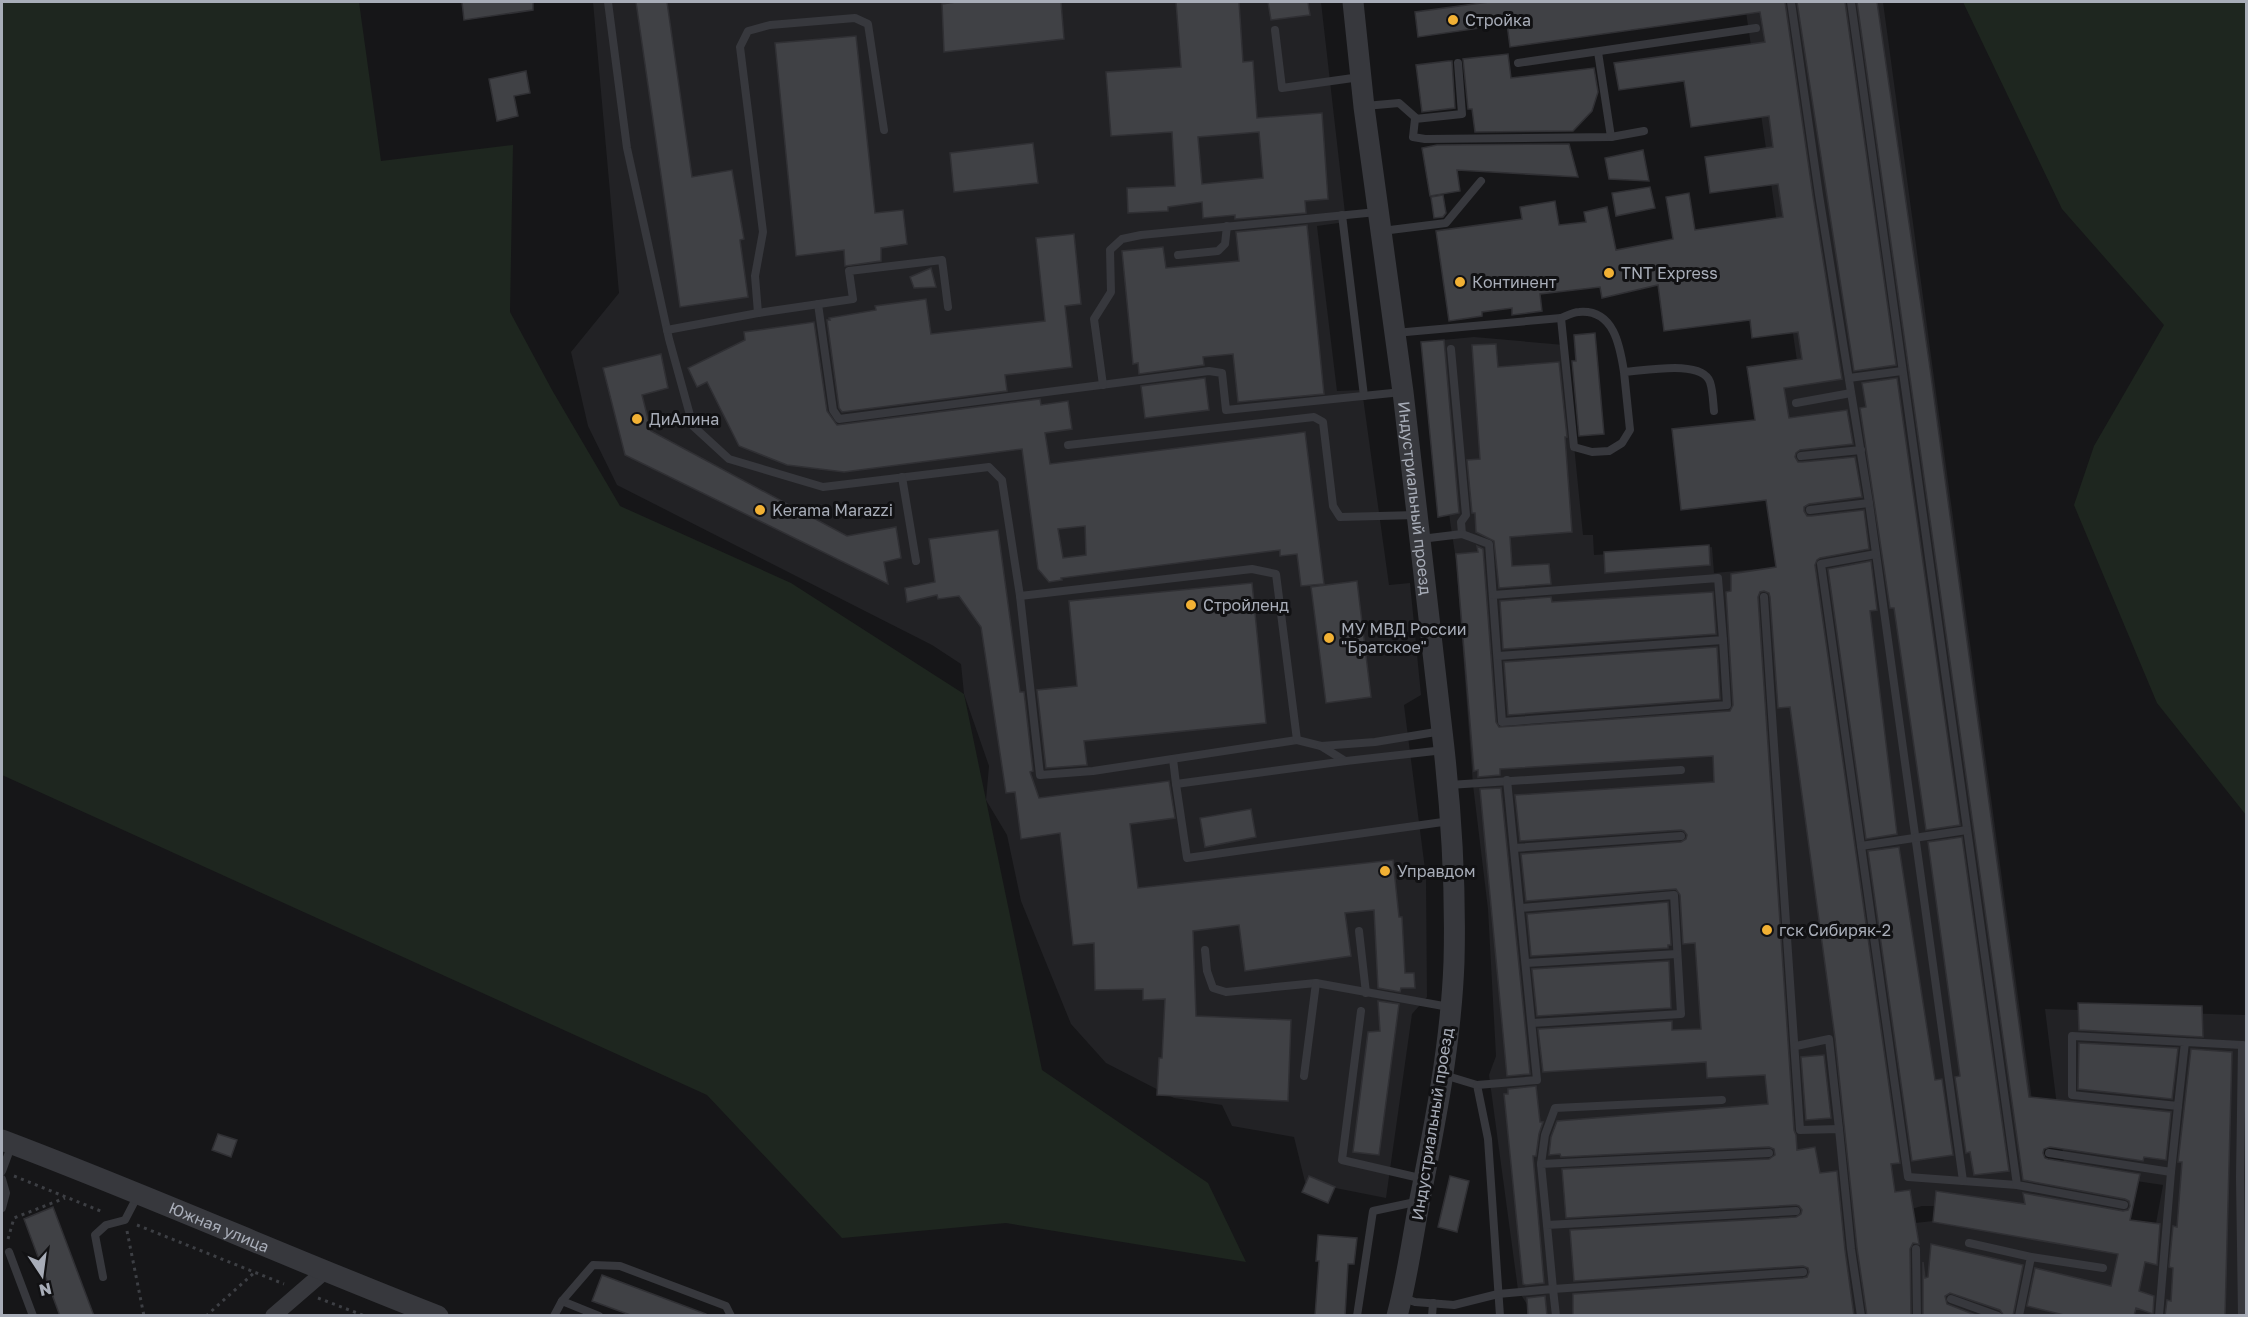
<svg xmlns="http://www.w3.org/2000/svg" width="2248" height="1317" font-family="'Golos Text',sans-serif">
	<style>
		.built { fill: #222225; fill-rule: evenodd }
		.green { fill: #1e261f }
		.building { fill: #404145; stroke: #303034; stroke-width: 1.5; fill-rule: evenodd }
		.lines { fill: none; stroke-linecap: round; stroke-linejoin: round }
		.path { stroke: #3d3f44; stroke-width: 3; stroke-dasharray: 3 4.5; stroke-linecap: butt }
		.service { stroke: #37383d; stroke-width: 8 }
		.minor { stroke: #37383d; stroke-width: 16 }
		.tertiary { stroke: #37383d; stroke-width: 21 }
		.poi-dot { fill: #f2b134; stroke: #111113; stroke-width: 2 }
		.labels { text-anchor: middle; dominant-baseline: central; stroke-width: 6; stroke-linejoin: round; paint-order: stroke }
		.poi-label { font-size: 16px; fill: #a8adb8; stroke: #111113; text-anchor: start }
		.street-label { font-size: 16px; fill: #a8adb8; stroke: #111113 }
	</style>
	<rect width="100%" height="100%" fill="#161618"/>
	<!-- built -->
	<g class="built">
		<path d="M593,2H1321L1346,222L1317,226L1337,391L1362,390L1389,585L1410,583L1421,695L1404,705L1426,877L1427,997L1412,1014L1386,1198L1305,1182L1294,1137L1232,1126L1222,1105L1174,1098L1106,1063L1071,1024L1021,901L1007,835L986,800L989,766L964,694L961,664L932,645L617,485L588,426L571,352L619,293Z"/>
		<path d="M1624,2H1883L2040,1159L2064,1163L2045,1009L2246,1015V1315H1529L1528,1306L1518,1290L1489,1075L1496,1056L1488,909L1473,785L1456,560L1450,521L1432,341L1474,337L1564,345L1583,535H1593L1594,555L1712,547L1714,573L1779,567L1747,370L1797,361L1745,5L1626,7ZM2136,1181L2163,1185L2152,1245L1947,1216L1933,1221L1897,1225L1908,1210L1922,1206H1944L2127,1235L2128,1210Z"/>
	</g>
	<!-- green -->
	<g class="green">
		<path d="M2,2H359L381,161L513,145L510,312L552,390L620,506L791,583L964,694L1042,1070L1208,1183L1246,1262L1006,1223L842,1238L707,1095L2,775Z"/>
		<path d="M1963,2H2246V815L2157,703L2074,505L2094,446L2164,325L2062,209Z"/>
	</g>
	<!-- building -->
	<g class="building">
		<path d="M462,2H533V10L464,20Z"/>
		<path d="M636,2H667L692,177L732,170L744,239L740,240L748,297L680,307Z"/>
		<path d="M956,2H1061L1064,39L944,52L942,4Z"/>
		<path d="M1176,2H1239L1243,62L1253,61L1257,118L1322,113L1328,199L1305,201L1306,213L1235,219V215L1203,218L1202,202L1168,207V211L1128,213L1127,188L1175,186L1172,132L1111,136L1106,72L1181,67ZM1259,132L1263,178L1202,184L1198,137Z"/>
		<path d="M1268,2H1308L1310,15L1271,20Z"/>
		<path d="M1489,2H1785L1813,196L1842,379L1784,388L1789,418L1847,410L1853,444L1800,450L1796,453L1795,457L1798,462H1802L1855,457L1862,497L1809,504L1804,507V511L1807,516H1811L1864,510L1869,549L1820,558L1817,560L1815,565L1900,1163L1891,1164L1895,1192L1910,1190L1919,1244L1913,1243L1910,1249L1911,1316H1867L1857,1248L1835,1038L1790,707L1778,708L1770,597L1769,593L1764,591L1760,592L1758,597L1794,1130L1796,1135L1797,1150L1815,1147L1820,1173L1837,1171L1845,1250L1854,1316H1573V1294L1803,1278L1807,1277L1809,1272L1808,1268L1803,1266L1574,1281L1570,1230L1796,1217L1801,1214L1802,1210L1799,1206L1796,1205L1566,1218L1562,1169L1769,1159L1775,1155L1774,1149L1769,1147L1561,1157L1560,1154L1549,1155L1551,1137L1557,1121L1768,1104L1765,1075L1707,1078L1706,1062L1543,1072L1538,1029L1672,1021V1030L1701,1029L1695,943L1683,944L1680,895L1676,889L1526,901L1521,854L1681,842L1686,839L1687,835L1684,831L1681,830L1520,841L1515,795L1714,782L1713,756L1500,769V775L1478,777V770L1474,771L1456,554L1478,552L1477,546L1483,549L1496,722L1499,727L1730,711L1733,705L1726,592L1731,591V574L1776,567L1766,500L1681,510L1672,429L1755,420L1747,367L1802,359L1798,332L1752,338L1750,320L1664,331L1658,285L1602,298L1600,287L1540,294L1542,311L1512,315V308L1482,312V316L1449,321L1436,231L1522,219L1520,207L1555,201L1559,225L1586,222L1584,212L1607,207L1616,250L1673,239L1666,197L1689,193L1695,230L1783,217L1778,184L1710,193L1705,157L1773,147L1769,116L1691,127L1684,81L1619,90L1614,63L1765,42L1760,12L1510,47L1507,24L1418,37L1415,12Z"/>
		<path d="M1797,2H1845L1896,365L1854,371Z"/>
		<path d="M1857,2H1877L1929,361L2029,1097L2171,1112L2166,1160L2144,1157L2143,1161L2050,1147L2044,1149L2043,1153L2045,1158L2048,1159L2140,1174L2130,1220L2160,1224L2157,1265L2145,1262L2139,1291L2154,1296L2153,1314L2136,1308L2134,1316H2068L2027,1306L2035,1268L2111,1286L2118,1254L1933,1222L1936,1191L2025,1204L2023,1193L2123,1211L2128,1210L2130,1206L2129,1201L2125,1199L2023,1180Z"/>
		<path d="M856,36L875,213L903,210L907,244L881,248V261L845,266L844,250L796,256L775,43Z"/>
		<path d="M1508,54L1511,78L1594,68L1598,92L1592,111L1573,131L1475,132L1472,109H1468L1463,59Z"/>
		<path d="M1448,61H1452L1455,108L1422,112L1416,65Z"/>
		<path d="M526,71L530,93L514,96L518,116L497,121L489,79Z"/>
		<path d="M1033,143L1038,183L954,192L950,153Z"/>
		<path d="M1569,144L1578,177L1457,170L1460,191L1430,196L1422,148L1437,145Z"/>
		<path d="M1643,150L1649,181L1609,179L1605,158Z"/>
		<path d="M1650,187L1655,208L1616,216L1612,193Z"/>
		<path d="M1443,195L1446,213L1443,217L1434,218L1431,197Z"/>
		<path d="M1307,225L1324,394L1238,402L1233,354L1203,357L1204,365L1139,374L1138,363L1133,364L1122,251L1163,247L1166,268L1239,261L1236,232Z"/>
		<path d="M1074,234L1081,304L1065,306L1072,367L1005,375L1007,391L842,412L839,408L827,320H830L829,318L876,310L875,306L926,299L931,334L1045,321L1036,238Z"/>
		<path d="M931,268L936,287L914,288L910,277Z"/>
		<path d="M814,322L827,411L837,425L1040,399L1041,405L1068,401L1072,429L1045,433L1050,464L1305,432L1324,584L1301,586L1297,554L1280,556V550L1061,578L1062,580L1049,582L1038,569L1022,449L844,472L787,465L739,446L707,382L697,387L688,368L745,340L744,332ZM1085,526L1086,555L1063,558L1058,529Z"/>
		<path d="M1595,333L1604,434L1579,436L1572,361H1576L1574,335Z"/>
		<path d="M1444,340L1459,513L1438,517L1421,342Z"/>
		<path d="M1496,344L1498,367L1559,362L1567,437H1565L1572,532L1510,537L1512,566L1549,564L1551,584L1499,588L1494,541L1476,532L1475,513H1472L1467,460L1480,459L1472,345Z"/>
		<path d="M661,354L668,388L642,395L651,431L847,536L896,527L901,558L884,562L888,584L625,455L603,368Z"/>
		<path d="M1205,378L1209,410L1145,418L1141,386Z"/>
		<path d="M1897,378L1960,825L1926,830L1894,608H1890L1860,408L1866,407L1862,383Z"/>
		<path d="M998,530L1020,692H1024L1033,771L1030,772L1039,798L1169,781L1175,818L1130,824L1138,888L1393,860L1399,917H1402L1405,973H1414L1415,988H1401L1400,992L1378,988L1374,910L1345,913L1351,956L1245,971L1239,925L1193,931L1196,1016L1291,1020L1288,1101L1157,1095L1159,1058H1162L1165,999L1143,1000V989L1095,990L1094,943L1073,945L1060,833L1021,839L1015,792L1006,793L981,627L959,596L938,599L937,595L907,602L905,588L935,582L929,539Z"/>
		<path d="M1709,545L1710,565L1605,573L1604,552Z"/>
		<path d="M1871,561L1877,610L1870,611L1897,834L1866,839L1828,569Z"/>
		<path d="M1357,581L1371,697L1326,703L1311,587Z"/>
		<path d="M1252,583L1266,723L1084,741L1087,765L1046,768L1037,690L1077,686L1069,601Z"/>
		<path d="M1713,592L1716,634L1503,649L1500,601L1551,597L1552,602Z"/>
		<path d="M1717,647L1720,699L1508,715L1504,662Z"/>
		<path d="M1501,788L1530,1074L1507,1076L1480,789Z"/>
		<path d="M1251,809L1256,837L1205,847L1200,818Z"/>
		<path d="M1962,837L2009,1171L1974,1175L1970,1152L1966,1153L1955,1077L1960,1076L1928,842Z"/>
		<path d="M1899,847L1935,1080L1942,1079L1953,1155L1912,1161L1868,851Z"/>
		<path d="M1668,902L1671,945H1668V948L1531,956L1527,914Z"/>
		<path d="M1669,961L1671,1008L1537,1016L1532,969Z"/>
		<path d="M1378,1001L1399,1004L1379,1155L1353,1152L1368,1032L1380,1031Z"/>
		<path d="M2078,1003L2202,1006L2203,1037L2079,1030Z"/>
		<path d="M2079,1043L2178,1048L2172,1099L2078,1089Z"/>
		<path d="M2191,1049L2232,1052L2225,1316H2165L2167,1300L2171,1301L2173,1268L2169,1267L2173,1226L2177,1227L2182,1162H2178Z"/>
		<path d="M1824,1055L1831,1118L1806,1120L1801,1057Z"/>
		<path d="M1536,1086L1540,1122H1543L1539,1134L1536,1156H1533L1544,1283L1526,1285L1523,1284L1504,1094H1508V1089Z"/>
		<path d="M218,1134L237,1140L231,1157L212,1150Z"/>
		<path d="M1309,1176L1335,1187L1328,1203L1302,1192Z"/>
		<path d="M1450,1176L1469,1181L1457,1232L1438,1227Z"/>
		<path d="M53,1207L94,1316H60L24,1219Z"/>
		<path d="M1318,1235L1357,1238L1354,1264H1348L1345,1316H1315L1319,1261H1316Z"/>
		<path d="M1931,1244L2023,1265L2013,1316H2004L2000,1310L1950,1293L1945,1296L1947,1304L1978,1316H1923V1262L1925,1278L1928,1277Z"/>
		<path d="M602,1275L706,1314V1316H633L592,1301Z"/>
		<path d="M1545,1296L1547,1316H1528L1527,1298Z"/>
	</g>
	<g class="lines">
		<!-- path -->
		<g class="path">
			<path d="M14,1176L103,1212"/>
			<path d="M137,1225L284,1284"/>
			<path d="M127,1231L144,1316"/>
			<path d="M8,1239L14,1218L65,1198"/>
			<path d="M318,1298L365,1316"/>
			<path d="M206,1316L254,1273"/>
		</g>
		<!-- service -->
		<g class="service">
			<path d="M608,2L627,148L669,339L693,426L729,459L823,487L989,467L1002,480L1020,596L1040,775L1093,771L1297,740"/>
			<path d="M1791,2L1819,195L1869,503L1963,1181L2017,1185"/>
			<path d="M1851,2L2017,1185L2124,1205"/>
			<path d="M1275,30L1282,88L1360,77"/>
			<path d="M1458,63L1462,114L1415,119L1413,137L1425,139L1611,137L1598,52"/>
			<path d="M1518,63L1756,28"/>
			<path d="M1365,106L1399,103L1416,118"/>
			<path d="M1611,137L1644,131"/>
			<path d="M1342,215L1364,396"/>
			<path d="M1382,231L1446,223L1481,181"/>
			<path d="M1178,255L1218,251L1225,244L1227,226"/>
			<path d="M818,304L833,410L839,419L1209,371L1222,373L1226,410L1402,392"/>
			<path d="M758,313L755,276L763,232L740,47L748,31L770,25L855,18L868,24L884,130"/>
			<path d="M667,330L758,313L853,299L849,271L942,260L948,307"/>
			<path d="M1395,333L1561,318"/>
			<path d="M1451,349L1466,515L1461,522L1462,534"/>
			<path d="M1624,372C1620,346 1614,309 1579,312C1573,312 1566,316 1561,318L1574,447L1592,452L1609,451L1622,443L1630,430L1624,372C1644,371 1702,359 1710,382C1713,391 1713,402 1714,411"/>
			<path d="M1849,378L1902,371"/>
			<path d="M1103,385L1094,319L1111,292L1110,250L1122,239L1141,235L1377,212"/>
			<path d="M1796,403L1851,393"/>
			<path d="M1068,445L1314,417L1323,422L1333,506L1340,517L1417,515"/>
			<path d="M1801,456L1861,450"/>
			<path d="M902,477L916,561"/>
			<path d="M1810,510L1869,503"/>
			<path d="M1421,539L1462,534L1489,544L1502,722L1727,705L1723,640"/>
			<path d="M1876,554L1821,564L1908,1177L1963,1181"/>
			<path d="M1493,595L1718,578L1723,640L1498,656"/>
			<path d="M1020,596L1252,569L1276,574L1297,740L1321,746L1375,742L1442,731"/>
			<path d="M1764,597L1800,1130L1839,1129L1851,1249L1861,1316"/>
			<path d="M1321,746L1345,761"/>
			<path d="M1173,759L1176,784L1346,761L1444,750"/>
			<path d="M1176,784L1187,858L1450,821"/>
			<path d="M1449,785L1681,770"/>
			<path d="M1861,846L1967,830"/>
			<path d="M1514,848L1681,836"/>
			<path d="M1520,908L1674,895L1681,1014L1532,1023"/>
			<path d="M1359,931L1366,993"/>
			<path d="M1205,950L1207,971L1213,988L1226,992L1316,983L1449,1007"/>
			<path d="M1526,963L1677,954"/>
			<path d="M1361,1011L1342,1160L1424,1179"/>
			<path d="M2185,1042L2072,1036V1095L2178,1106L2185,1042L2242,1045"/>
			<path d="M1796,1046L1829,1039L1839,1129"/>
			<path d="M1444,1075L1477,1085L1488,1139L1500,1316"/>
			<path d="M1304,1076L1316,983"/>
			<path d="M1477,1085L1537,1080L1507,780"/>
			<path d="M2049,1153L2171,1172L2178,1106"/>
			<path d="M1541,1164L1545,1135L1555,1108L1722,1100"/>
			<path d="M2,1171L12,1144"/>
			<path d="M2,1179L6,1193L2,1208"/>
			<path d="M1796,1211L1547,1225L1553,1289L1803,1272"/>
			<path d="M1547,1225L1541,1164L1769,1153"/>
			<path d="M1969,1243L2031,1257"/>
			<path d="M1916,1249L1917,1316"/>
			<path d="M9,1252L33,1316"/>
			<path d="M103,1277L95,1235L106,1225L125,1220L138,1195"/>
			<path d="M1403,1298L1415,1302L1454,1305L1498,1294L1553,1289L1556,1316"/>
			<path d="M1951,1299L1998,1316"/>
			<path d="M562,1301L599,1316"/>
			<path d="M554,1316L562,1301L593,1265L620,1266L726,1306L731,1316"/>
			<path d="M1357,1316L1373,1211L1420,1201"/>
			<path d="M1432,1316L1433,1303"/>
			<path d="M2019,1316L2031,1257L2103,1268"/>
			<path d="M2159,1316L2171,1172"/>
			<path d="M2242,1316L2240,1177L2242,1045L2246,1046"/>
		</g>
		<!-- minor -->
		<path class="minor" d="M273,1316L324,1272"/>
		<!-- tertiary -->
		<g class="tertiary">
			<path id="s1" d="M1353,2L1364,107L1403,392L1442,731C1451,807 1456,885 1454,962C1451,1043 1435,1124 1419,1204C1412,1241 1407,1279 1397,1316"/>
			<path id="s2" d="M2,1140C148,1195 291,1259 438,1316"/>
		</g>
	</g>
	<!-- markers -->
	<g class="poi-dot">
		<circle cx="1453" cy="20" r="6"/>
		<circle cx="1609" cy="273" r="6"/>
		<circle cx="1460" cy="282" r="6"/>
		<circle cx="637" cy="419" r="6"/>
		<circle cx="760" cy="510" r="6"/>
		<circle cx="1191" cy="605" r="6"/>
		<circle cx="1329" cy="638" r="6"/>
		<circle cx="1385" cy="871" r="6"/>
		<circle cx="1767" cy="930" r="6"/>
	</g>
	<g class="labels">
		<!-- poi labels -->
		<g class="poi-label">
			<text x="1465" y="20">Стройка</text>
			<text x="1621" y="273">TNT Express</text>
			<text x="1472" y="282">Континент</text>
			<text x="649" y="419">ДиАлина</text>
			<text x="772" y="510">Kerama Marazzi</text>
			<text x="1203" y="605">Стройленд</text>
			<text x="1341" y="629">МУ МВД России<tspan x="1341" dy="18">"Братское"</tspan></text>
			<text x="1397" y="871">Управдом</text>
			<text x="1779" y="930">гск Сибиряк-2</text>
		</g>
		<!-- street labels -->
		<g class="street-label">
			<text stroke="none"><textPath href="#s1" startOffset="500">Индустриальный проезд</textPath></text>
			<text transform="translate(1432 1124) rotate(-81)">Индустриальный проезд</text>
			<text stroke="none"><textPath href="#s2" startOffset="234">Южная улица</textPath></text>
		</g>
	</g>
	<!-- border -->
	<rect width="2248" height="1317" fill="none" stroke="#a8adb8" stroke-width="6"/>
	<!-- north arrow -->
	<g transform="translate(42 1275) rotate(167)" stroke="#111113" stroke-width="4.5" paint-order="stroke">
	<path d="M0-4.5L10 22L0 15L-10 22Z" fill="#a8adb8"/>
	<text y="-9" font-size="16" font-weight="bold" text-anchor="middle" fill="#a8adb8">N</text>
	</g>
</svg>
